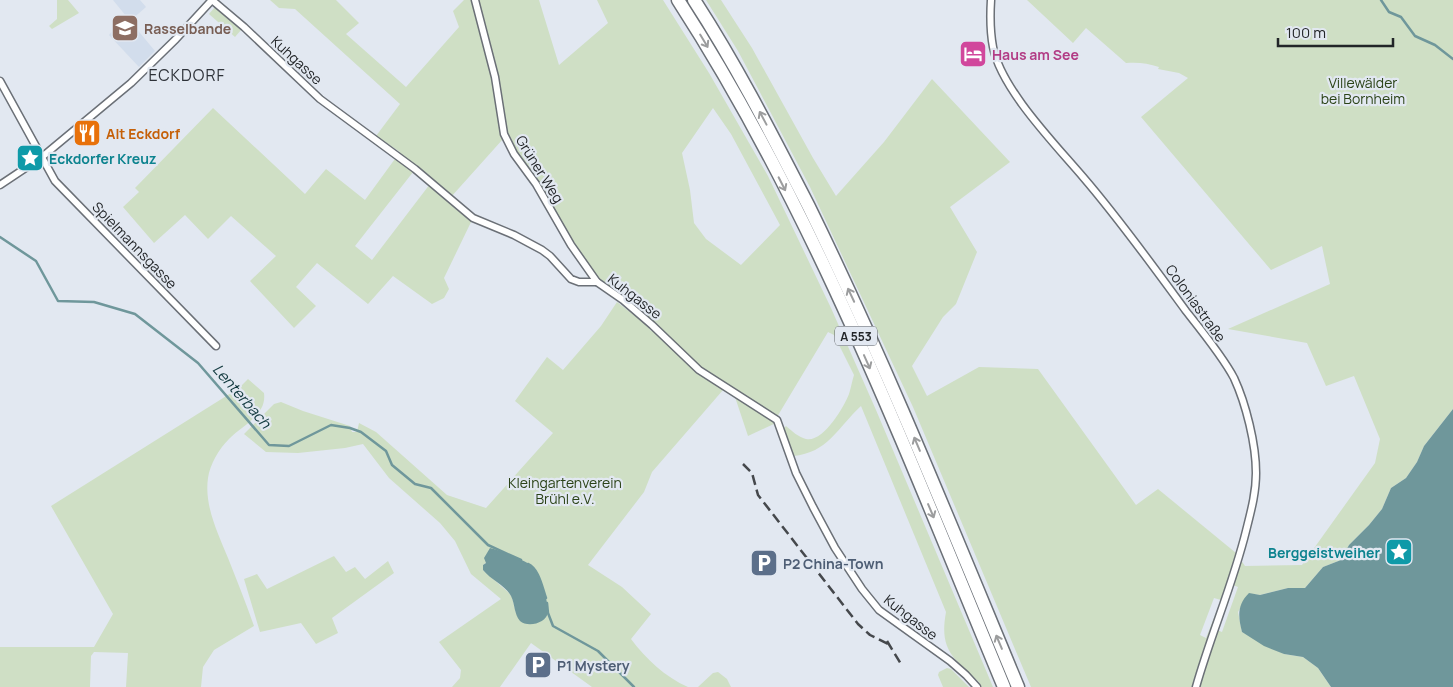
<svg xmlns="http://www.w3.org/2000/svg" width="1453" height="687" font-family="Manrope,sans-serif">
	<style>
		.built { fill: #d2ddec }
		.green { fill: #cfdfc5; fill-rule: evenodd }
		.water { fill: #6f979b }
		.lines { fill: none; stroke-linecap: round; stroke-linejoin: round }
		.stream { stroke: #6f979b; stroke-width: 2.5 }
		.street-casing { stroke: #6b7077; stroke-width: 9 }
		.highway-casing { stroke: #6b7077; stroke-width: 15 }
		.street { stroke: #fff; stroke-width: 6 }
		.highway { stroke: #fff; stroke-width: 12 }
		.rail { stroke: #45484c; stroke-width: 2.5; stroke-dasharray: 10 5; stroke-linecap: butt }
		.oneway { stroke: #9c9d9e }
		.labels { text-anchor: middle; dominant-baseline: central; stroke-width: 4.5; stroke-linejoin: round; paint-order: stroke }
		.shield { fill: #e2e8f1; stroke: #5c6064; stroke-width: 1 }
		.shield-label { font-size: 12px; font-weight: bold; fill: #222528 }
		.education-label { font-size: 14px; font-weight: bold; fill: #785e54; stroke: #e2e8f1; text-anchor: start }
		.hotel-label { font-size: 14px; font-weight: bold; fill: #b23c85; stroke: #e2e8f1; text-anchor: start }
		.street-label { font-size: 14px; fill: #222528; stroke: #e2e8f1 }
		.park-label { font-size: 14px; fill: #2b4317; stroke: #e2e8f1 }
		.food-label { font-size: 14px; font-weight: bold; fill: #c56008; stroke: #e2e8f1; text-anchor: start }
		.culture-label { font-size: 14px; font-weight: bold; fill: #0d838f; stroke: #e2e8f1; text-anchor: start }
		.service-label { font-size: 14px; font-weight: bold; fill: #4e5e75; stroke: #e2e8f1; text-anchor: start }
		.water-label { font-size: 15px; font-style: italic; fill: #10383d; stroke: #e2e8f1 }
		.quarter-label { font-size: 16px; letter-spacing: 1px; fill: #2d3138; stroke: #e2e8f1 }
	</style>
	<rect width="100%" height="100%" fill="#e2e8f1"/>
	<!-- built -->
	<path class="built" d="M113,0H140L146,7L130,21L155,51L139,67L109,35L126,16Z"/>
	<!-- green -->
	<g class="green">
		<path d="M57,0H68L79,13L52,29L49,26L57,19Z"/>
		<path d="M270,0H336L359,23L346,34L406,87L459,27L453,11L464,0H539L559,65L608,23L597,0H663L709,73L768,176L831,308L876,410L993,687H981L979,682C953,658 939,650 946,612L861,406C838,427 828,453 793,456L784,428L786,426C792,431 798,437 806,439C823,443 844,407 849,394C851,388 852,381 854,375L834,335L828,332L777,417L701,368L599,280L577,250L545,193L515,151L506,132L492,77L498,119L503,139L451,197L417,167L355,246L372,260L430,184L472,220L444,278L449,289L444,298L432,304L393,276L368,304L317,263L296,287L316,306L294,328L250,281L276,256L231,216L208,239L185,215L154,243L123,207L139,192L135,188L213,108L305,194L326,169L365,200L400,152L376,136L400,104L295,9L279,8ZM713,108L731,134L780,225L741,265L706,239L694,223L690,190L682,153Z"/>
		<path d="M706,0H721L752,48L813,158L836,196L884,142L932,79L1010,162L950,207L977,252L956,304L943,317L912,366L927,396L979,367L1038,369L1136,505L1158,489L1236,553L1245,566L1302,565L1375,463L1380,439L1354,376L1326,386L1307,343L1228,329L1330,284L1322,246L1271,270L1141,117L1188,78L1179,73L1158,69L1159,67C1148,63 1137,62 1126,63L1086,28L1073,43L1027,0H1453V409L1424,446L1417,462L1406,478L1391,488L1382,509L1369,525L1349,545L1341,560L1323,567L1305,588H1288L1260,595L1249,594L1238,612L1242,632L1284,654L1303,657L1318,668L1331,687H1031L913,407L810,187L738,51ZM1233,585L1238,587L1222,632L1217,630ZM1214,598L1221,600L1206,638L1200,635Z"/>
		<path d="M215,7L241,30L235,37L209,14Z"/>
		<path d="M617,302L648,326L651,331L655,330L691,366L723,390L652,472L644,492L588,565L622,587L651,614L631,639C646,659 665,677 688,687H592L531,643L500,687H452L460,678L461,670L439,642L501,599L471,574L455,541L440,523L389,478L363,444L345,448L298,453L266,452L244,434L274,404L281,402L303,411L350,426L352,432H357L359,423L376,432L447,495L486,508L553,433L515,401L547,357L563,370L601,326ZM486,563L539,622L516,613L512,597L508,592L483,570V565Z"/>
		<path d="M248,379L264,393C267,415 243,425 229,439C219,449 210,464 208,478C204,506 218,533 228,558C237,581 246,603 254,626L214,650L203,667L201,687H126L128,653L94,652L91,656L90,687H0V647H94L113,614L51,506L239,388Z"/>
		<path d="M735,397L776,423L748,436Z"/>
		<path d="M334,556L346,572L355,567L365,579L388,561L394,573L332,618L338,633L316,644L301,623L260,632L244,579L257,574L267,589Z"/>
		<path d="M947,668L951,669L969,687H943L938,675L939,672Z"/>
		<path d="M718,672L727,679L731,687H698L713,673Z"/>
	</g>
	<!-- water -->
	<g class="water">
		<path d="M1453,409V687H1331L1318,668L1303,657L1284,654L1264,646L1242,632C1238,616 1237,605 1249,593L1260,595L1288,588H1305L1323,567L1341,560L1349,545L1369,525L1382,509L1391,488L1406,478L1417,462L1424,446Z"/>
		<path d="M490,548C499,550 525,560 532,566C539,572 549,603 548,612C547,623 528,628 520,621C514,614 515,604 511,596C505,585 491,580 483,570V565L486,563L484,558Z"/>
	</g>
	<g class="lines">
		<!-- stream -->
		<g class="stream">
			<path d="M1381,0L1389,12L1401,17L1415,36L1435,45L1453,59"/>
			<path d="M0,237L36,261L58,301L94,302L135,314L198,363L269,445L289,446L331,425L350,428L361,432L386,451L392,465L415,484L431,488L488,545L521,560"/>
			<path d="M528,564C539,569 542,587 546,598"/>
			<path d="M547,603L548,613L553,626L598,651L634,687"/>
		</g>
		<!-- street casing -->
		<g class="street-casing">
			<g id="street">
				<path d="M212,0L244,27L320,99L415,169L473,218L514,235L542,250L550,256L571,279L579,282H597"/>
				<path d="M475,0L495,77L504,134L514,154L536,184L571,245L597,282L623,300L652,325L699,370L777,420L796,473L813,507L835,548L862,589L879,610L950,661L966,675L977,687"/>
				<path d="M991,0C990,16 990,31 993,47C1001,89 1055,144 1083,177C1120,220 1153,266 1186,311C1201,330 1223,357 1234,378C1246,404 1256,444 1256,473C1256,493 1251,511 1246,531C1233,584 1211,634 1196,687"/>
				<path d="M0,81L55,181L216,346"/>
				<path d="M0,185L42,157L131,83L176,39L212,0"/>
			</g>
		</g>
		<!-- highway casing -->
		<g class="highway-casing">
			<g id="highway">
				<path d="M678,0C816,213 907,454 1004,687"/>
				<path d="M694,0C737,66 773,137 809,207C886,364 951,526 1018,687"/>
			</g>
		</g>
		<!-- street -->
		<use href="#street" class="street"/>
		<!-- highway -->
		<use href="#highway" class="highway"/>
		<!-- rail -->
		<g class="rail">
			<path d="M743,464L752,473L758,495L858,624L870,635L890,645"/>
			<path d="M887,641L901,664H899"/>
		</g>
	</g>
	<!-- one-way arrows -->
	<defs><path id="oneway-shaft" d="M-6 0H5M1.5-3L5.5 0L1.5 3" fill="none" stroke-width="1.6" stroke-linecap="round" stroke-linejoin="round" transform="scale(1.25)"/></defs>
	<g class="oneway">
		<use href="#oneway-shaft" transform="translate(704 41) rotate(59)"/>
		<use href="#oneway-shaft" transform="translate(763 118) rotate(-118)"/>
		<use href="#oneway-shaft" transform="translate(782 184) rotate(63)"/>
		<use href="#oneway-shaft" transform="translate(851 295) rotate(-115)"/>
		<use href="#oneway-shaft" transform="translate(867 362) rotate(66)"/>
		<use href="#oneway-shaft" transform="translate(917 444) rotate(-113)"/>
		<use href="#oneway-shaft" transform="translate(931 511) rotate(67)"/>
		<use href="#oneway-shaft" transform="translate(999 642) rotate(-113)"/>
	</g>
	<!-- icons -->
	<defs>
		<g id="school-square" transform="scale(1.4375)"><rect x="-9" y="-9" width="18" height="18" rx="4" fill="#8d6e63" stroke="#e2e8f1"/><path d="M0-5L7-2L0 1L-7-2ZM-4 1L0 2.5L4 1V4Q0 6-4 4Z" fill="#fff"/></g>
		<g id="hotel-square" transform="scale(1.4375)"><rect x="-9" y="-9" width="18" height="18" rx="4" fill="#d1479c" stroke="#e2e8f1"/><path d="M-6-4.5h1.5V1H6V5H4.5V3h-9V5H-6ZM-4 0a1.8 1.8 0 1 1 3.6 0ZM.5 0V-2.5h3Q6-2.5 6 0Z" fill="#fff"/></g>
		<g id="restaurant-square" transform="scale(1.4375)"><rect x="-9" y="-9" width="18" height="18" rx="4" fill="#e8710a" stroke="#e2e8f1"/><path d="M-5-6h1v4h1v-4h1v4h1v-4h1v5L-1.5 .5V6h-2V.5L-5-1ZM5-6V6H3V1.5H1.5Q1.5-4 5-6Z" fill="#fff"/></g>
		<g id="sight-square" transform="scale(1.4375)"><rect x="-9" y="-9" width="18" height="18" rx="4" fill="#0f9aa8" stroke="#e2e8f1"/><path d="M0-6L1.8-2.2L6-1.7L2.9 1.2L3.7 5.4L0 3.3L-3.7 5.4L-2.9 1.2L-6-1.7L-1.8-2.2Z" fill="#fff"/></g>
		<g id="parking-square" transform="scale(1.4375)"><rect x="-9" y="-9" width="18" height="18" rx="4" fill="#5c6f8a" stroke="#e2e8f1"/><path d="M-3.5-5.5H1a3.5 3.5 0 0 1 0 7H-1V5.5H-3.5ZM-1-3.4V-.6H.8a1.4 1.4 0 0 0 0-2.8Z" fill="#fff"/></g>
	</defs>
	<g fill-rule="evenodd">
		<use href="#school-square" x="125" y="28"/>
		<use href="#hotel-square" x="973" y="54"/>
		<use href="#restaurant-square" x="87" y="133"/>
		<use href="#sight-square" x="30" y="158"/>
		<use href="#sight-square" x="1399" y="552"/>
		<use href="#parking-square" x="764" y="563"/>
		<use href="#parking-square" x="538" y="665"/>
	</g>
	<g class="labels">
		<!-- shield labels -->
		<rect class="shield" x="835" y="326.5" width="42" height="19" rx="4"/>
		<g class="shield-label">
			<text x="856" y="336">A 553</text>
		</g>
		<!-- education labels -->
		<g class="education-label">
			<text x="144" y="28">Rasselbande</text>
		</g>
		<!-- hotel labels -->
		<g class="hotel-label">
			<text x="992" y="54">Haus am See</text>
		</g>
		<!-- street labels -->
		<g class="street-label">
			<text transform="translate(297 60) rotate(43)">Kuhgasse</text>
			<text transform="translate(540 169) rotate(58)">Grüner Weg</text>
			<text transform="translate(135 245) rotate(46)">Spielmannsgasse</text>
			<text transform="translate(635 296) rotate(38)">Kuhgasse</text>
			<text transform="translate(1196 303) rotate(54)">Coloniastraße</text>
			<text transform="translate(911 617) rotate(38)">Kuhgasse</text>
		</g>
		<!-- park labels -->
		<g class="park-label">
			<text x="1363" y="82">Villewälder<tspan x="1363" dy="16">bei Bornheim</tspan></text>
			<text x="565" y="482">Kleingartenverein<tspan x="565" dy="16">Brühl e.V.</tspan></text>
		</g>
		<!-- food labels -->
		<g class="food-label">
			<text x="106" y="133">Alt Eckdorf</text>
		</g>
		<!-- culture labels -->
		<g class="culture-label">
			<text x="49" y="158">Eckdorfer Kreuz</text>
			<text x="1380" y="552" text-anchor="end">Berggeistweiher</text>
		</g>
		<!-- service labels -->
		<g class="service-label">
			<text x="783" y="563">P2 China-Town</text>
			<text x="557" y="665">P1 Mystery</text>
		</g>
		<!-- water labels -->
		<g class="water-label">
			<text transform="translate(242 396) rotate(49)">Lenterbach</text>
		</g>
		<!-- quarter labels -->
		<g class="quarter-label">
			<text x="187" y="75">ECKDORF</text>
		</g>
	</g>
	<!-- scale -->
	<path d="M1278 38v8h115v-8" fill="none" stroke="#222528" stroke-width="2.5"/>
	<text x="1286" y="38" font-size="15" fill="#222528" stroke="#e2e8f1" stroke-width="4" paint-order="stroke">100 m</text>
</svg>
